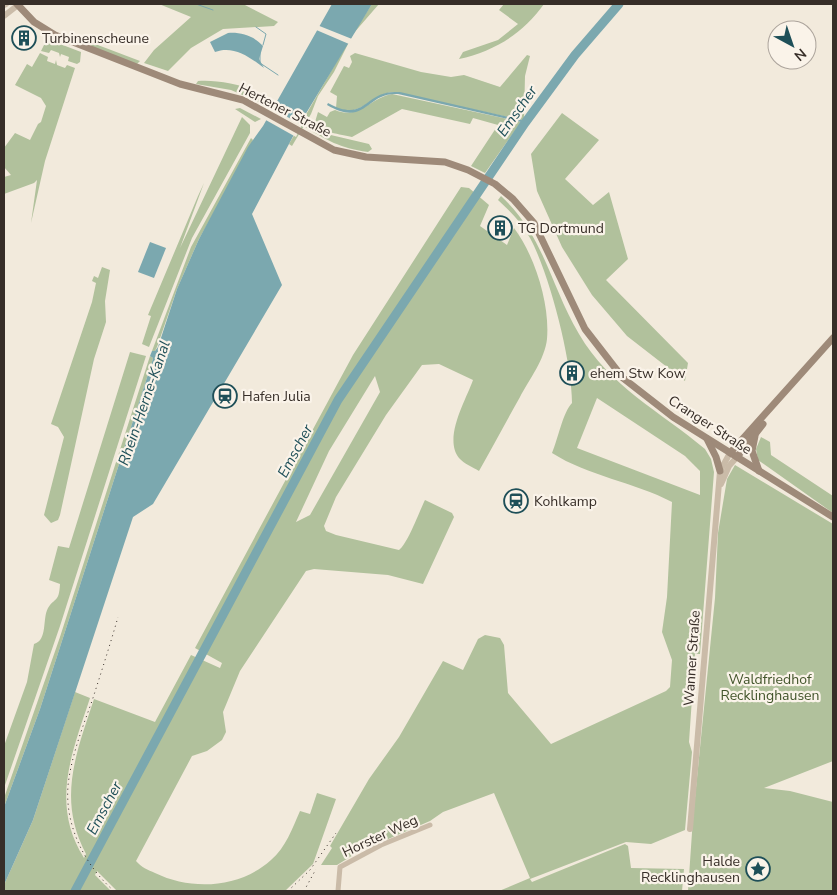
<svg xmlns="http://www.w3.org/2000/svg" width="837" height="895" font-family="'Nunito Sans',sans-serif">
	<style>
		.green { fill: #b1c19c; fill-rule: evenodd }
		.water { fill: #7ba8af }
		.pier { fill: #f2eadc }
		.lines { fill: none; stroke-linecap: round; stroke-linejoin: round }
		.stream { stroke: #7ba8af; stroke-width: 1 }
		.river { stroke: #7ba8af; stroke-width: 9 }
		.minor { stroke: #cabba8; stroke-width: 5 }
		.tertiary { stroke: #cabba8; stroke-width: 6 }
		.secondary { stroke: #9e8a79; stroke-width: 7 }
		.rail { stroke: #372e28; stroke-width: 1; stroke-dasharray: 1 4; stroke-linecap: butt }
		.labels { text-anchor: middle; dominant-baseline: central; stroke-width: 4.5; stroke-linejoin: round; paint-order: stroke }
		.poi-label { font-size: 14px; fill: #372e28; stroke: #faf3e9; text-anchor: start }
		.street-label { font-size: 14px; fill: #372e28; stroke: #faf3e9 }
		.park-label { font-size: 14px; fill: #43552c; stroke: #faf3e9 }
		.water-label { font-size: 15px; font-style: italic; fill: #1e4f58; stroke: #faf3e9 }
	</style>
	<rect width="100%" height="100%" fill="#f2eadc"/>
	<!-- green -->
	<g class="green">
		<path d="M159,4H243L278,22L274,26L223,29L191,48L168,71L144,63L154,50L191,17Z"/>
		<path d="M372,4H379L353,34L334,72L318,96L311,114L292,146L289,144L352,35Z"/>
		<path d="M504,4H544C523,34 494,51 459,59L463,52L498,40L518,24L499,10Z"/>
		<path d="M47,39L81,52L80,62L77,64L68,61L69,57L61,54L60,57L59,53L51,50L49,53L41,51Z"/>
		<path d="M82,39L140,61L137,64L85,45Z"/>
		<path d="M40,53L48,57L47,61L55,64L56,60L57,65L65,68L67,65L75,68L45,161L31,223L37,180L34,183L4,194V177L11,175L4,167V148L15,133L30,140L38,124L41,122L46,106L41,98L15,85L27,64L32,67Z"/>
		<path d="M355,53L421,72L451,77L464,75L500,87L527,55L530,56L525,76L524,118L522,120L394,92C372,93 360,119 336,108L337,96L330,92L344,66L349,68L352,62L350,56Z"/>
		<path d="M198,81C216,79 262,86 269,103L268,106L231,90L196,84Z"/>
		<path d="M392,94L521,122L485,173L471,166L498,125L473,118L470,124L402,109L352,137C341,134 320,133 315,122L318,112L327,117L330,112L335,110C359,120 370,98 392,94Z"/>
		<path d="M240,108L261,119L255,122L235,109Z"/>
		<path d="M562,113L599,140L565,179L593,205L609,192L628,259L606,280L688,363L685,381L627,336L592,295L562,247L537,191L531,154Z"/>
		<path d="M242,117L250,125V133L192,238L149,347L142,344L151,316L148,315L198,196L204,183L180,248Z"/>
		<path d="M309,126L318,132L369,144L372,149L368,152C339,148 327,140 305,127Z"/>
		<path d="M251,138L253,140L249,150L199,239L177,289L157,347L155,351H152L191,247Z"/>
		<path d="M461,187L469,188L489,205L480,226L507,245L514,228C535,256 550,304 547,339C545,359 529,380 520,397C506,422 493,446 479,471C473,467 464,464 459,458C443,438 466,400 473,380L439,364L422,365L386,415L336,497L324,526L326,531L336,535L399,550C408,543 419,512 425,500L452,513L454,517L423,584L388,575L314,569L306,571L240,671L223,712L226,732L222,740L207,751L192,756L136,861C141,867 148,870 155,873C192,891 240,888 271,860C286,847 292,829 300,811L310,814L317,793L336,799L313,864L285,891H117L97,871L95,875L111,891H4V885L33,820L75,692L90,698C72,753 50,804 84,858L86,854C57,799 76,754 94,699L155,722L191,655L220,668L222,663L195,648L353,355ZM375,376L380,392L310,515L296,522L329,451Z"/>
		<path d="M501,196C545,237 550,285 579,334C609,386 661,412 705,449L711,459L714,472L700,654H695L689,742L692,752L685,830L651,844L626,842L530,879L532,882L625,844L628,846L631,868L684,869L682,891H499L530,878L494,793L443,812L430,821L358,852L337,865H321L332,848L330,846L369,779L399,737L443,661L463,670L478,639L485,635L500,638L504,645L508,693L551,744L666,691L670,687L672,660L662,632L667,597L672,502C634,482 588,476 552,453C558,439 563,412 572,403C572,362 550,275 530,238C522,223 510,211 498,200ZM597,398L685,456L700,471V495L577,448Z"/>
		<path d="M102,267L110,270L105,301L106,322L94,359L60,515L58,520L51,523L44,515L64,437L58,427L51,424L92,302L96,283L92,281L94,276L98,278Z"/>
		<path d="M130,352L146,356L60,626L4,788V746L27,682L34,644C48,640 42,619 48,608C55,597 59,603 60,584L49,580L58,546L69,548Z"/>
		<path d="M150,356L153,358L152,362L40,709L4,807V798L60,637Z"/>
		<path d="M761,437L770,442L771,455L833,496V513L758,460L756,449Z"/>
		<path d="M735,465L833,524V761L764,788L790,791L833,802V891H688L693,818L715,598L718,533L727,479Z"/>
	</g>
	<!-- water -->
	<g class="water">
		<path d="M332,4H372L299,125L252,214L282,285L153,504L133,517L33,820L4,885V807L40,709L152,362L153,358L150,356L152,351H155L158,347L177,289L199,239L248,147L263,126Z"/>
		<path d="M228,33C241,32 254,36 263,46L259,59L264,68C250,57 233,45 215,52L210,42Z"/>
		<path d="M396,92H400L522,120L521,122L398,94C365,92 367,128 327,105L328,103C366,124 364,91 396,92Z"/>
		<path d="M150,242L166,248L154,278L138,272Z"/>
	</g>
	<!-- pier -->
	<g class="pier">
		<path d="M317,25L352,39L349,44L314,29Z"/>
		<path d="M271,108L302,125L296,137L264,119Z"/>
	</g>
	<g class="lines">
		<!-- stream -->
		<g class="stream">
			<path d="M196,4L213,10"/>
			<path d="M256,27L266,34L263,45"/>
			<path d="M260,51V63L278,75"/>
			<path d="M520,120L525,123"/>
		</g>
		<!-- river -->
		<path class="river" d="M75,891L338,400L525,123L575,55L619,4"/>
		<!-- minor -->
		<path class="minor" d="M338,891L340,867L381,845L430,825"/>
		<!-- tertiary -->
		<g class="tertiary">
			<path d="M4,5L6,4"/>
			<path d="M4,16L18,5"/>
			<path d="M721,484L729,466L737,457"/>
			<path d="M690,829L720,471L730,453"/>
		</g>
		<!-- secondary -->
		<g class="secondary">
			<path d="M17,4L34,22L55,35L180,84L243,100L334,150L366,157L445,162L468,170L495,184L513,199L534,223L585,329L623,378L673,417L833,517"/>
			<path d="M755,436L752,451L759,471"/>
			<path d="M707,439L716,457L720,471"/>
			<path d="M730,453L833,338"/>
			<path d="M737,457L763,424"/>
		</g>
		<!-- rail -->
		<g class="rail">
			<path d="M114,891C83,864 62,820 69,778C73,752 83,726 92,701C101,673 110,645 118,617"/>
			<path d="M288,891L310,870L336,833"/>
			<path d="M304,891L316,869"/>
		</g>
	</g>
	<!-- icons -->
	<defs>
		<g id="building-ring" transform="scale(1.25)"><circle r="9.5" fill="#faf3e9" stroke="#1e4f58" stroke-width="1.5"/><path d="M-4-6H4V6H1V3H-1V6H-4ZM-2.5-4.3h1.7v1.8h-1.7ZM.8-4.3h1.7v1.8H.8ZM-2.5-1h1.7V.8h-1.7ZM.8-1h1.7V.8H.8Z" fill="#1e4f58"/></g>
		<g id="station-ring" transform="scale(1.25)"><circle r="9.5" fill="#faf3e9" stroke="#1e4f58" stroke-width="1.5"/><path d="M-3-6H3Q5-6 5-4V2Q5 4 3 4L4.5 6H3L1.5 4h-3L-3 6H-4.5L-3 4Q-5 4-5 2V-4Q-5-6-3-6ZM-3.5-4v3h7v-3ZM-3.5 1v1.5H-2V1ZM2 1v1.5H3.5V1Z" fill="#1e4f58"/></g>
		<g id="sight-ring" transform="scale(1.25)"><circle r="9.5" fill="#faf3e9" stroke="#1e4f58" stroke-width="1.5"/><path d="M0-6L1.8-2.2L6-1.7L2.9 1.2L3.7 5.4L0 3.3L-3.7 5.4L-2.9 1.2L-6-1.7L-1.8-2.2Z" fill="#1e4f58"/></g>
	</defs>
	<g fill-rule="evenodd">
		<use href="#building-ring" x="24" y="38"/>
		<use href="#building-ring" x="500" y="228"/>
		<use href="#building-ring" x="572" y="373"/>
		<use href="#station-ring" x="225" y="396"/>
		<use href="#station-ring" x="516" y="501"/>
		<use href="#sight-ring" x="758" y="869"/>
	</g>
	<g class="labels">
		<!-- poi labels -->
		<g class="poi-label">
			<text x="42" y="38">Turbinenscheune</text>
			<text x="518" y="228">TG Dortmund</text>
			<text x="590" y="373">ehem Stw Kow</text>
			<text x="242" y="396">Hafen Julia</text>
			<text x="534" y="501">Kohlkamp</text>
			<text x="740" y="861" text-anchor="end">Halde<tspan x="740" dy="16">Recklinghausen</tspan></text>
		</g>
		<!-- street labels -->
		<g class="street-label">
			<text transform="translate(285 110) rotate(27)">Hertener Straße</text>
			<text transform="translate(710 425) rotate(33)">Cranger Straße</text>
			<text transform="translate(692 658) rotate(-86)">Wanner Straße</text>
			<text transform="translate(380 836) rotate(-25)">Horster Weg</text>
		</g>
		<!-- park labels -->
		<g class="park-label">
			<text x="770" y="679">Waldfriedhof<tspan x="770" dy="16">Recklinghausen</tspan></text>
		</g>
		<!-- water labels -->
		<g class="water-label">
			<text transform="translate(517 111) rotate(-55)">Emscher</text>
			<text transform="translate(144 403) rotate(-71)">Rhein-Herne-Kanal</text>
			<text transform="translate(295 451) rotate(-62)">Emscher</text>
			<text transform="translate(104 808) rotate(-62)">Emscher</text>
		</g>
	</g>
	<!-- border -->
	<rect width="837" height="895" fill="none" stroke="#372e28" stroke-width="10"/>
	<!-- north arrow -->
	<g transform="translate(792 45) rotate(140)"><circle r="24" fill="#faf3e9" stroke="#aca49c"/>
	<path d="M0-4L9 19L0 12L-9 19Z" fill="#1e4f58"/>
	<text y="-8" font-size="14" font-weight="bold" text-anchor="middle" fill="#372e28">N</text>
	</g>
</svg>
